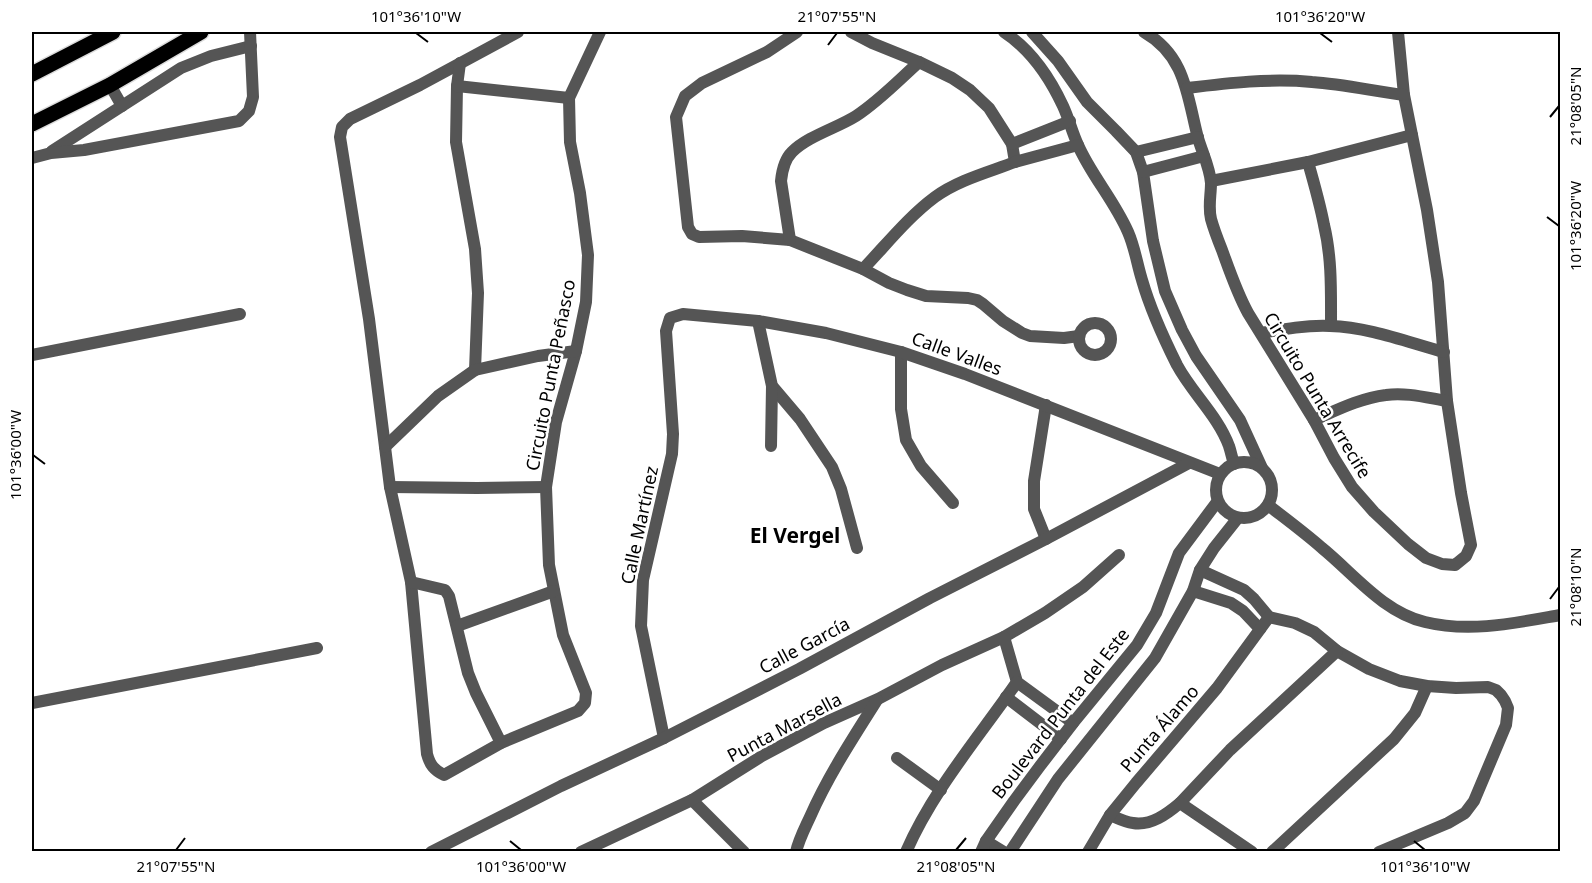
<svg xmlns="http://www.w3.org/2000/svg" width="1592" height="883" font-family="'Noto Sans',sans-serif">
	<style>
		.lines { fill: none; stroke-linecap: round; stroke-linejoin: round }
		.primary-casing { stroke: #dbdbdb; stroke-width: 18 }
		.minor { stroke: #555; stroke-width: 12 }
		.primary { stroke: #000; stroke-width: 15 }
		.ticks { fill: none; stroke: #000; stroke-width: 2 }
		.labels { text-anchor: middle; dominant-baseline: central; stroke-width: 5; stroke-linejoin: round; paint-order: stroke }
		.street-label { font-size: 18px; fill: #000; stroke: #fff }
		.quarter-label { font-size: 21px; font-weight: bold; fill: #000; stroke: #fff }
		.neatline { fill: none; stroke: #000; stroke-width: 2 }
		.ticks-label { font-size: 15px; text-anchor: middle; fill: #000 }
	</style>
	<rect width="100%" height="100%" fill="#fff"/>
	<g class="lines">
		<!-- primary casing -->
		<g class="primary-casing">
			<g id="primary">
				<path d="M32,74L113,32"/>
				<path d="M32,124L110,85L201,32"/>
			</g>
		</g>
		<!-- minor -->
		<g class="minor">
			<path d="M518,32L420,85L350,119L342,127L340,137L369,319L390,487L411,582L427,754C430,765 434,770 444,775L501,743L578,711L585,703L586,693L563,635L549,565L546,487L556,422L576,351L586,302L588,255L580,193L570,142L569,98L600,32"/>
			<path d="M797,32L767,52L702,83L685,96L676,117L688,227L692,234L699,237L742,236L790,240L863,269L889,283L907,290L926,296L968,298L977,300L983,304L1003,321L1022,333L1030,336L1064,338L1079,336"/>
			<path d="M851,32L872,43L919,62L952,78L970,90L989,108L1012,144L1015,162C989,172 958,180 935,197C908,217 886,245 863,269"/>
			<path d="M1004,32C1030,49 1050,78 1063,106C1069,119 1072,132 1078,145C1091,175 1114,200 1128,232C1135,248 1137,264 1142,280C1150,308 1164,339 1177,365C1192,393 1218,416 1229,446C1231,452 1232,458 1234,464"/>
			<path d="M1032,32L1058,61L1087,102L1116,131L1136,152L1143,172L1153,241L1165,291L1182,330L1196,356L1240,420L1262,468"/>
			<path d="M1144,32C1186,56 1187,96 1198,138C1202,152 1210,168 1211,183C1211,195 1208,207 1211,219C1214,230 1218,240 1222,250C1230,272 1237,293 1248,313L1314,420L1334,458L1352,487L1374,512L1408,544L1426,558L1442,564L1455,565L1466,556L1471,545L1461,493L1447,401L1438,282L1427,210L1404,95L1398,32"/>
			<path d="M460,63L457,86L456,142L475,249L478,293L475,370"/>
			<path d="M110,85L122,106"/>
			<path d="M457,86L569,98"/>
			<path d="M1187,88C1228,83 1270,78 1312,82C1343,84 1373,91 1404,95"/>
			<path d="M1012,144L1070,121"/>
			<path d="M52,151L181,68L211,56L251,46"/>
			<path d="M1136,152L1198,137"/>
			<path d="M32,158L51,153L84,150L239,121L249,111L253,97L250,32"/>
			<path d="M1015,162L1078,145"/>
			<path d="M1308,162C1314,183 1320,204 1324,225C1332,258 1331,292 1331,326"/>
			<path d="M1143,172L1204,156"/>
			<path d="M1211,181L1308,162L1412,135"/>
			<path d="M790,240L781,181C782,171 784,160 792,152C808,136 837,128 856,116C879,101 899,80 919,62"/>
			<path d="M758,321L772,386L800,419L832,467L841,489L857,548"/>
			<circle cx="1095" cy="339" r="16"/>
			<path d="M1261,333C1284,329 1307,325 1330,326C1369,327 1407,342 1444,352"/>
			<path d="M901,352V409L906,440L921,466L953,503"/>
			<path d="M32,355L240,314"/>
			<path d="M1046,405L1034,481V509L1046,539"/>
			<path d="M1314,420C1337,410 1361,398 1386,395C1406,392 1428,398 1447,401"/>
			<path d="M771,446L772,386"/>
			<path d="M385,447L438,396L475,370L538,356L576,351"/>
			<circle cx="1244" cy="490" r="28"/>
			<path d="M390,487L477,488L546,487"/>
			<path d="M1268,505C1286,519 1305,533 1322,548C1354,574 1383,612 1425,622C1470,633 1515,623 1560,615"/>
			<path d="M1200,570L1244,590L1254,599L1269,617"/>
			<path d="M411,582L445,590L449,596L468,673L476,693L501,743"/>
			<path d="M1193,591L1231,603L1243,611L1260,629"/>
			<path d="M1269,617L1295,623L1314,632L1337,651L1369,669L1400,681L1427,686L1456,688L1488,687L1496,690L1501,695L1505,701L1508,708L1506,725L1474,801L1465,813L1448,823L1379,852"/>
			<path d="M457,626L554,591"/>
			<path d="M1004,637L1045,613L1083,587L1119,555"/>
			<path d="M1006,697L1061,739"/>
			<path d="M32,703L317,648"/>
			<path d="M664,738L641,626L643,580L672,454L673,434L666,331L670,318L683,314L758,321L826,333L901,352L965,374L1220,474"/>
			<path d="M897,758L941,790"/>
			<path d="M692,800L744,852"/>
			<path d="M1180,803L1230,750L1337,651"/>
			<path d="M1110,815C1117,818 1125,822 1133,823C1151,826 1167,814 1180,803L1252,852"/>
			<path d="M986,841L1004,852"/>
			<path d="M431,852L561,786L664,738L799,669L930,598L1046,539L1189,463"/>
			<path d="M581,852L692,800L762,756L824,723L878,699L942,665L1004,637L1017,682L1073,723"/>
			<path d="M796,852C799,839 805,828 810,817C828,776 853,738 877,700"/>
			<path d="M906,852C933,790 979,737 1017,682"/>
			<path d="M981,852L986,841L1014,801L1040,766L1073,723L1137,645L1156,613L1179,553L1217,502"/>
			<path d="M1010,852L1058,779L1155,658L1193,591L1200,570L1214,548L1237,519"/>
			<path d="M1088,852L1110,815L1136,783L1217,688L1269,617"/>
			<path d="M1272,852L1394,739L1415,713L1427,686"/>
		</g>
		<!-- primary -->
		<use href="#primary" class="primary"/>
	</g>
	<!-- ticks -->
	<path class="ticks" d="M416,33L428,42M1320,33L1332,42M828,45L837,33M1550,117L1559,106M1547,217L1559,226M33,455L45,464M1550,599L1559,587M510,841L521,850M1414,841L1425,850M176,850L185,838M956,850L966,838"/>
	<g class="labels">
		<!-- street labels -->
		<g class="street-label">
			<text transform="translate(957 353) rotate(20)">Calle Valles</text>
			<text transform="translate(550 375) rotate(-79)">Circuito Punta Peñasco</text>
			<text transform="translate(1318 395) rotate(59)">Circuito Punta Arrecife</text>
			<text transform="translate(639 525) rotate(-78)">Calle Martínez</text>
			<text transform="translate(804 645) rotate(-28)">Calle García</text>
			<text transform="translate(1060 713) rotate(-52)">Boulevard Punta del Este</text>
			<text transform="translate(784 727) rotate(-28)">Punta Marsella</text>
			<text transform="translate(1159 728) rotate(-49)">Punta Álamo</text>
		</g>
		<!-- quarter labels -->
		<g class="quarter-label">
			<text x="795" y="535">El Vergel</text>
		</g>
	</g>
	<!-- border -->
	<rect width="1592" height="883" fill="none" stroke="#ffffff" stroke-width="66"/>
	<rect x="33" y="33" width="1526" height="817" class="neatline"/>
	<g class="ticks-label">
		<text x="416" y="22">101°36'10"W</text>
		<text x="837" y="22">21°07'55"N</text>
		<text x="1320" y="22">101°36'20"W</text>
		<text transform="translate(1576 106) rotate(-90)" y="5">21°08'05"N</text>
		<text transform="translate(1576 226) rotate(-90)" y="5">101°36'20"W</text>
		<text transform="translate(16 455) rotate(-90)" y="5">101°36'00"W</text>
		<text transform="translate(1576 587) rotate(-90)" y="5">21°08'10"N</text>
		<text x="176" y="872">21°07'55"N</text>
		<text x="521" y="872">101°36'00"W</text>
		<text x="956" y="872">21°08'05"N</text>
		<text x="1425" y="872">101°36'10"W</text>
	</g>
</svg>
